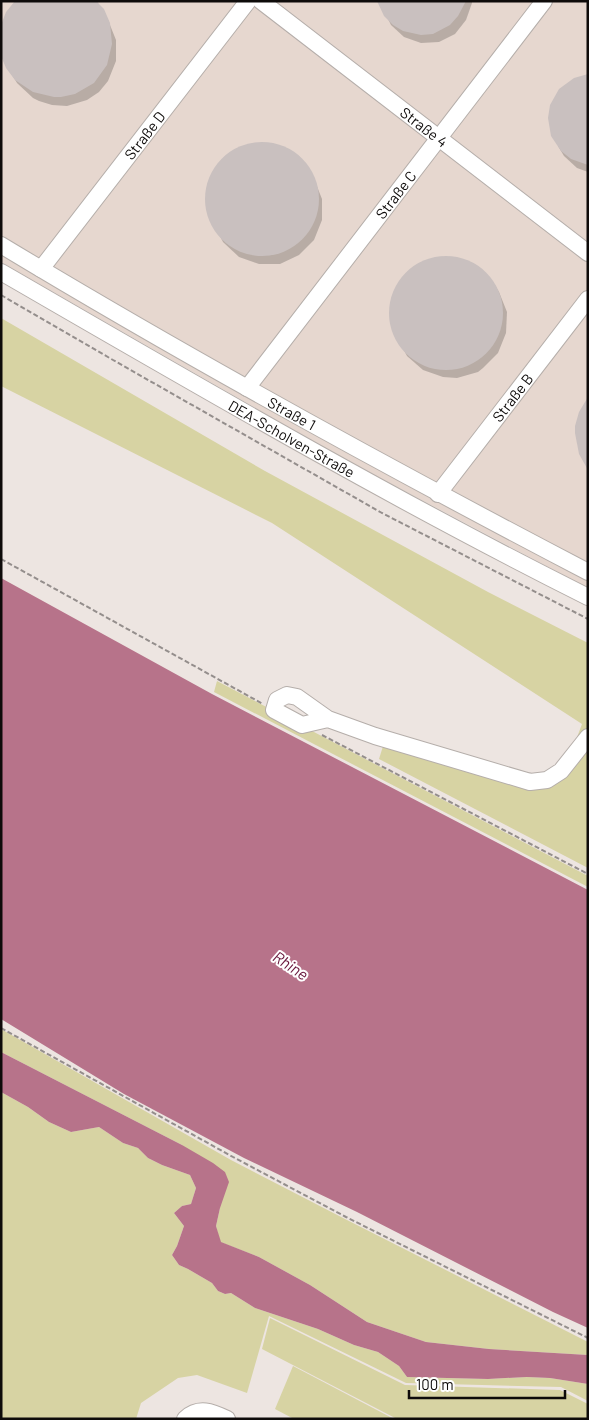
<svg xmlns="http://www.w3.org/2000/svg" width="589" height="1420" font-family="Barlow,sans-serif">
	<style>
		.built { fill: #e6d7cf }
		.green { fill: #d7d3a3 }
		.water { fill: #b7738a }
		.shadow { fill: #0003 }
		.building { fill: #c9c0bf }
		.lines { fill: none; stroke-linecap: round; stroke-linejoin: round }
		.minor-casing { stroke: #b5aeaa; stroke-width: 18 }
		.path { stroke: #948e8c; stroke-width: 2; stroke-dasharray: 5 2.5; stroke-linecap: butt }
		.minor { stroke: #fff; stroke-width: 16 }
		.labels { text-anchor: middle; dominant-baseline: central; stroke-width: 4; stroke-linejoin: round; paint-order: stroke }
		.street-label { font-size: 15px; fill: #0e0b0a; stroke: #fff }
		.water-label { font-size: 16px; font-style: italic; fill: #68163b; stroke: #fff }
	</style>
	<rect width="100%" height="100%" fill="#ede5e1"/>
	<!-- built -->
	<path class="built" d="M1,1H588V588L346,460L1,262Z"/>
	<!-- green -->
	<g class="green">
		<path d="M1,318L265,471L488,592L588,643V868L379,759L384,743L531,785L563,775L582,724L272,523L1,386Z"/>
		<path d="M217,681L588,876V887L214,692Z"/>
		<path d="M1,1029L231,1160L345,1219L588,1342V1355L489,1349L426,1342L367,1322L310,1285L259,1257L220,1242L216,1226L220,1208L182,1145L1,1052Z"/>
		<path d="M1,1092L28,1107L49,1122L71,1132L99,1127L123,1143L138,1148L148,1158L162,1165L190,1175L196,1188L191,1204L182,1206L174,1213L184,1226L177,1246L172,1255L179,1265L188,1269L212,1283L218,1291L225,1294L231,1293L255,1308L318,1329L354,1345L378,1352L399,1366L407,1377L488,1379L527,1377L550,1378L588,1384V1401L561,1387L406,1383L269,1316L247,1393L197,1375L178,1378L141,1403L136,1419H1Z"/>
		<path d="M270,1318L405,1385L560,1390L588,1404V1419H397L262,1349Z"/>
		<path d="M293,1366L394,1419H294L275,1409Z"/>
	</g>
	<!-- water -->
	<g class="water">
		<path d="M1,578L212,694L588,890V1328L553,1312L357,1212L244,1158L124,1094L1,1019Z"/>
		<path d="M1,1052L182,1145L213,1163L225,1172L229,1182L220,1208L216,1226L221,1242L259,1257L310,1285L367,1322L426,1342L489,1349L588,1355V1384L550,1378L527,1377L488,1379L407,1377L399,1366L378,1352L354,1345L318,1329L255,1308L231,1293L225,1294L218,1291L212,1283L188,1269L179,1265L172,1255L177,1246L184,1226L174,1213L182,1206L191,1204L196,1188L190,1175L162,1165L148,1158L138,1148L123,1143L99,1127L71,1132L49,1122L28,1107L1,1092Z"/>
	</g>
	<!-- shadow -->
	<g class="shadow">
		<path d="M379,1H472V3L466,20L455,34L439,42L421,43L404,37L391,25Z"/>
		<path d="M108,20L116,40V61L108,81L99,92L87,100L67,106L52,105L39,101L33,98L17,83L4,61Z"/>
		<path d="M588,75V172L577,168L564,156L558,146Z"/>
		<path d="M253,144L275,145L294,154L300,158L309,169L314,179L322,199V220L314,240L299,255L280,264H259L239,257L223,242L208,213L207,192L214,172L228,156L240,148Z"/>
		<path d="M438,258H459L478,267L493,282L499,292L507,312L506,333L498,353L483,368L478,372L457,378L443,377L423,370L407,356L395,333L391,320L393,298L402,279L418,265Z"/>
	</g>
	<!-- building -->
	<g class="building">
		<path d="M15,1H97L99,4L104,9L110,23L112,44L107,65L94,83L75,94L61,97H54L33,92L15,80L6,68L1,56V25L6,12Z"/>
		<path d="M377,1H466L458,16L450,25L433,34L421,35L403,31L393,25L384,16Z"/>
		<path d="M588,74V165L571,159L561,151L551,136L548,118L550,105L559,89L574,78Z"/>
		<circle cx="262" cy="199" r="57"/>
		<circle cx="446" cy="313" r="57"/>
		<path d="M588,397V470L579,454L575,433V426L579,412Z"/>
	</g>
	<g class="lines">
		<!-- minor casing -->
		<g class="minor-casing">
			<g id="minor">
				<path id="s1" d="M261,1L588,253"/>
				<path id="s2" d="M1,245C193,361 389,468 588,572"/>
				<path id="s3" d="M41,269L248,1"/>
				<path id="s4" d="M1,272C195,384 388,497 588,597"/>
				<path id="s5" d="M247,388L544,1"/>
				<path id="s6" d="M438,494L588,299"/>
				<path d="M328,719L302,725L274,710L277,700L287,695L297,697L328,719L375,736L530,782L547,780L561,771L588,737"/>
				<path d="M185,1419C199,1406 212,1412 227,1419"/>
			</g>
		</g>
		<!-- path -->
		<g class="path">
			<path d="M1,295L113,360L382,513L588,619"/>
			<path d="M1,559L263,704"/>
			<path d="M322,735L588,874"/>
			<path d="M1,1028L233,1157L346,1217L588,1338"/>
		</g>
		<!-- minor -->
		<use href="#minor" class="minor"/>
	</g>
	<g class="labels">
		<!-- street labels -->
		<g class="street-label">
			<text stroke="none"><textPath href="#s1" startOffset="206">Straße 4</textPath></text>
			<text stroke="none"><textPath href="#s3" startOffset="169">Straße D</textPath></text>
			<text stroke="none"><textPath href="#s5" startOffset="244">Straße C</textPath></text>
			<text stroke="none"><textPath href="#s6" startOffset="122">Straße B</textPath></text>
			<text stroke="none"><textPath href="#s2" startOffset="336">Straße 1</textPath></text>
			<text stroke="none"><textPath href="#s4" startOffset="335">DEA-Scholven-Straße</textPath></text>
		</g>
		<!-- water labels -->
		<g class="water-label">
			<text transform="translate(291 965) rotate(34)">Rhine</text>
		</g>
	</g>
	<!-- border -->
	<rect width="589" height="1420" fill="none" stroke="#0e0b0a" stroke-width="5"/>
	<!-- scale -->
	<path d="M409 1390v8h156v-8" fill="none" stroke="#0e0b0a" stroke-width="2.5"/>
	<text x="416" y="1390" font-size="15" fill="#0e0b0a" stroke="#ffffff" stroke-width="4" paint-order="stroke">100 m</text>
</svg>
